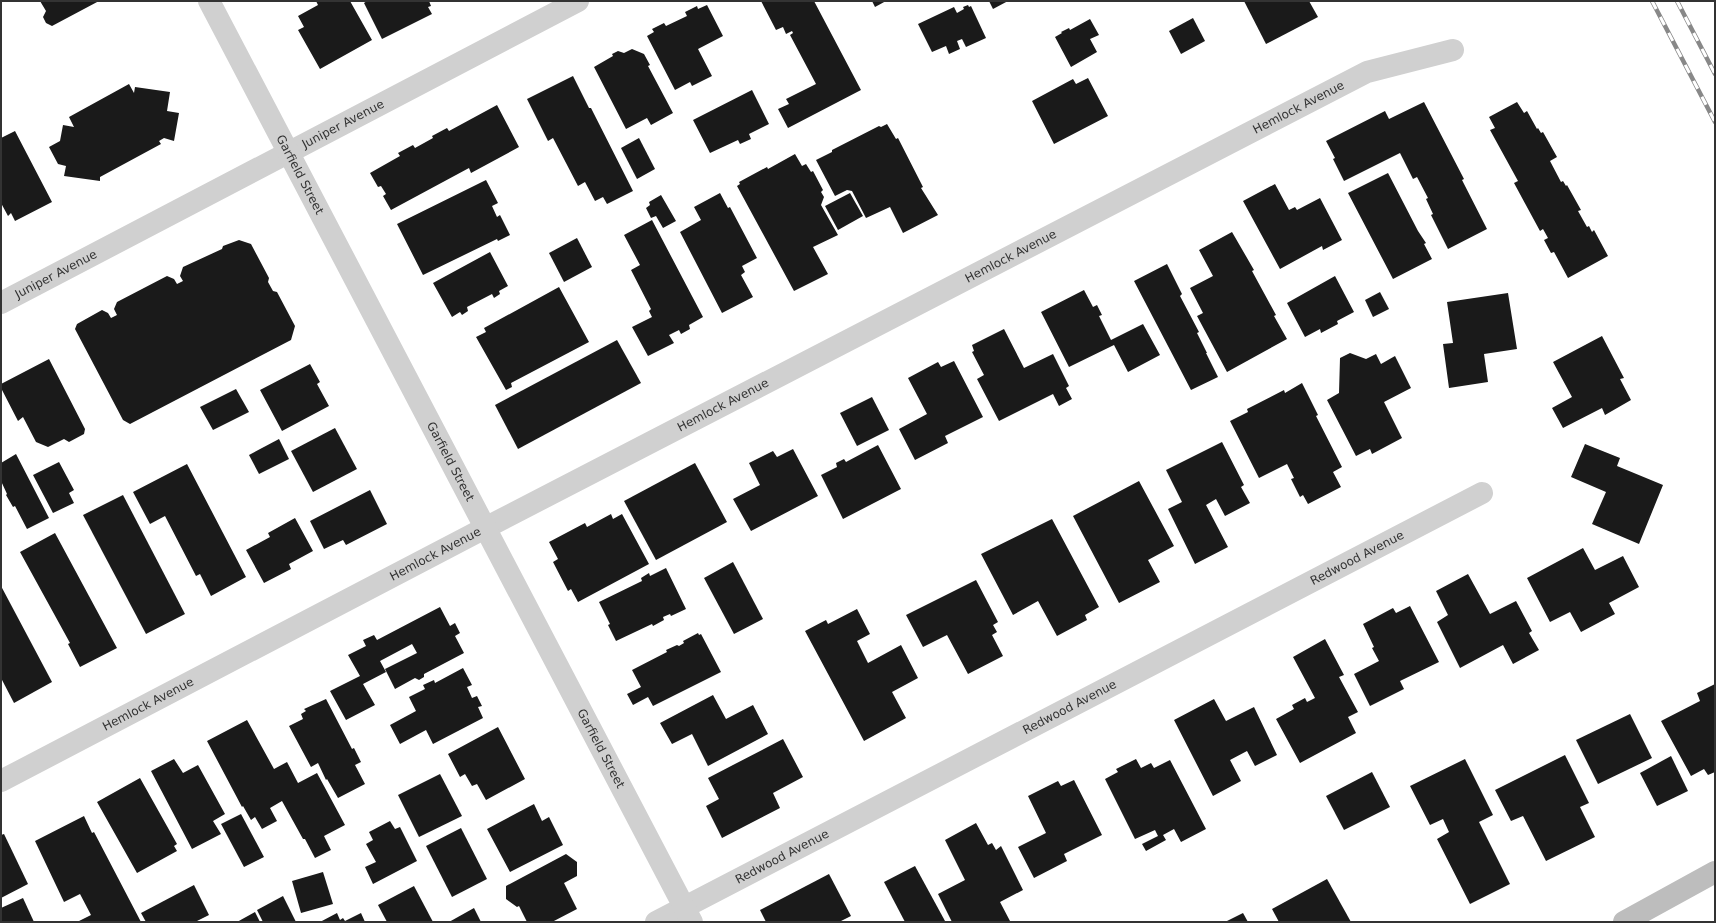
<svg xmlns="http://www.w3.org/2000/svg" width="1716" height="923" font-family="'DejaVu Sans',sans-serif">
	<style>
		.building { fill: #1a1a1a }
		.lines { fill: none; stroke-linecap: round; stroke-linejoin: round }
		.minor { stroke: #d0d0d0; stroke-width: 22 }
		.tertiary { stroke: #d0d0d0; stroke-width: 22 }
		.secondary { stroke: #bdbdbd; stroke-width: 22 }
		.rail-casing { stroke: #888; stroke-width: 4.5 }
		.rail { stroke: #fff; stroke-width: 3; stroke-dasharray: 9; stroke-linecap: butt }
		.labels { text-anchor: middle; dominant-baseline: central; stroke-width: 4; stroke-linejoin: round; paint-order: stroke }
		.street-label { font-size: 12px; fill: #333; stroke: #fff }
	</style>
	<rect width="100%" height="100%" fill="#fff"/>
	<!-- building -->
	<g class="building">
		<path d="M40,1H99L52,26L46,23L43,17L46,11Z"/>
		<path d="M316,1H350L372,40L320,69L298,30L304,27L298,16L318,5Z"/>
		<path d="M367,1H429L431,6L428,7L432,14L382,39L364,3Z"/>
		<path d="M761,1H814L861,90L788,128L778,109L789,104L786,99L816,84L790,35L793,33L792,31L786,34L783,27L776,30Z"/>
		<path d="M872,1H886L875,7Z"/>
		<path d="M989,1H1008L993,9Z"/>
		<path d="M1244,1H1309L1318,17L1266,44Z"/>
		<path d="M707,5L723,36L698,49L712,76L692,86L690,82L675,90L647,36L654,32L652,29L664,23L666,26L687,16L685,12L697,6L698,9Z"/>
		<path d="M968,5L969,7L971,6L986,38L966,47L962,39L957,41L960,49L949,54L946,46L932,52L918,24L954,7L957,13L964,9L963,7Z"/>
		<path d="M1193,18L1205,41L1181,54L1169,31Z"/>
		<path d="M1090,19L1099,35L1090,39L1097,52L1071,67L1055,37L1062,33L1061,32L1069,28L1070,30Z"/>
		<path d="M632,49L644,54L650,65L648,66L673,113L651,125L647,118L626,129L594,67L613,56L612,54L618,51L624,53Z"/>
		<path d="M573,76L589,108H591L633,191L607,204L603,197L595,201L585,182L578,186L553,138L548,141L527,99Z"/>
		<path d="M1088,78L1108,116L1054,144L1032,101L1073,79L1076,84Z"/>
		<path d="M129,84L134,93L135,87L170,92L167,111L179,113L174,141L164,138L159,141L161,144L100,177V181L64,176L66,166L58,164L49,147L60,141L63,125L74,127L69,117Z"/>
		<path d="M752,90L769,124L749,134L751,139L740,144L738,140L710,153L693,120Z"/>
		<path d="M1424,102L1464,179L1462,180L1487,229L1448,249L1431,215L1433,214L1426,199L1428,198L1417,177L1413,179L1400,153L1344,181L1333,159L1335,158L1326,141L1385,111L1389,119Z"/>
		<path d="M1517,102L1524,113L1527,111L1537,129L1538,128L1541,133L1543,132L1557,157L1550,161L1561,182L1563,181L1566,186L1567,185L1581,210L1578,211L1587,227L1589,226L1592,232L1594,230L1608,256L1568,278L1554,252L1551,253L1544,240L1548,238L1543,229L1540,231L1514,183L1518,181L1490,130L1495,128L1489,117Z"/>
		<path d="M497,105L519,147L471,173L469,168L391,210L383,196L386,194L381,186L378,187L370,173L400,156L398,153L413,145L415,148L433,138L432,136L447,128L449,131Z"/>
		<path d="M887,124L896,139L898,138L923,187L921,188L938,215L903,233L890,207L866,218L852,191L847,190L835,196L816,160L832,152V150L879,126L881,127Z"/>
		<path d="M15,131L52,202L15,221L11,213L8,216L1,203V138Z"/>
		<path d="M639,138L655,169L637,179L621,148Z"/>
		<path d="M795,154L802,166L806,164L811,172L813,171L823,190L821,192L824,197L821,205L838,235L813,247L828,274L794,291L737,186L740,184L739,182L767,167L768,169Z"/>
		<path d="M1388,173L1418,231L1426,243L1424,244L1432,259L1393,279L1348,193Z"/>
		<path d="M486,180L498,203L492,206L497,217L500,215L510,235L498,241L497,239L423,275L397,224Z"/>
		<path d="M1275,184L1289,210L1295,207L1297,210L1320,198L1342,240L1323,250L1322,246L1280,269L1243,201Z"/>
		<path d="M720,193L728,208L730,207L757,258L742,266L745,272L741,275L753,297L722,313L680,232L701,220L694,207Z"/>
		<path d="M850,193L863,216L838,230L825,206Z"/>
		<path d="M661,195L676,221L663,228L656,216L651,218L646,208L650,205L649,202Z"/>
		<path d="M652,220L703,317L689,325L690,329L681,334L679,330L669,335L674,343L648,356L632,327L652,317L649,311L651,309L631,270L640,265L624,235Z"/>
		<path d="M1232,232L1254,270L1252,271L1276,315L1274,316L1287,339L1227,372L1197,316L1203,313L1190,288L1213,276L1199,250Z"/>
		<path d="M577,238L592,267L564,282L549,253Z"/>
		<path d="M239,240L251,244L269,278L268,282L273,291L277,292L295,326L291,340L130,424L123,420L75,329L77,324L102,310L108,313L111,318L117,315L114,309L117,302L167,276L174,279L177,284L183,281L180,276L183,267L222,249L223,246Z"/>
		<path d="M490,252L508,286L499,291L500,294L494,298L492,294L467,307L468,311L462,315L460,312L452,317L433,283Z"/>
		<path d="M1167,264L1182,294L1180,296L1199,332L1197,333L1207,353H1206L1218,377L1191,390L1134,281Z"/>
		<path d="M1335,276L1354,312L1337,321L1338,324L1321,333L1320,329L1305,337L1287,303Z"/>
		<path d="M559,287L589,342L511,383L512,387L506,390L476,337L486,332L484,328Z"/>
		<path d="M1084,290L1093,307L1097,305L1102,315L1099,316L1111,340L1143,324L1160,355L1128,372L1114,345L1069,367L1041,312Z"/>
		<path d="M1380,292L1389,309L1373,317L1365,300Z"/>
		<path d="M1508,293L1517,349L1484,354L1488,382L1449,388L1443,344L1453,343L1447,302Z"/>
		<path d="M1004,329L1024,368L1053,354L1069,386L1066,388L1072,399L1059,406L1053,394L999,421L977,379L984,375L972,352L974,351L972,345Z"/>
		<path d="M1602,336L1624,378L1620,379L1631,400L1605,415L1602,408L1563,428L1552,408L1572,397L1553,362Z"/>
		<path d="M617,340L641,383L518,449L495,405Z"/>
		<path d="M1350,353L1366,359L1376,354L1381,364L1395,356L1411,388L1384,402L1402,438L1372,454L1370,449L1356,456L1327,400L1339,393L1340,358Z"/>
		<path d="M49,359L85,429L84,434L69,442L64,439L48,447L36,442L23,417L18,421L1,388V384Z"/>
		<path d="M954,361L983,417L945,436L948,443L915,460L899,429L927,414L908,378L938,362L941,367Z"/>
		<path d="M310,364L320,382L317,384L329,406L282,431L260,390Z"/>
		<path d="M1302,383L1318,415L1316,416L1342,467L1333,472L1341,487L1308,504L1303,495L1300,497L1291,479L1294,478L1287,464L1259,478L1230,421L1248,412L1247,409L1284,390L1285,393Z"/>
		<path d="M236,389L249,412L213,430L200,407Z"/>
		<path d="M872,397L889,430L857,446L840,413Z"/>
		<path d="M335,428L357,469L313,492L291,451Z"/>
		<path d="M279,439L289,459L259,474L249,455Z"/>
		<path d="M1222,442L1244,485L1241,487L1250,503L1225,516L1216,499L1206,505L1228,547L1195,564L1168,509L1182,502L1166,470Z"/>
		<path d="M1585,444L1620,458L1617,466L1663,485L1639,544L1592,524L1606,492L1571,477Z"/>
		<path d="M878,445L901,489L843,519L821,475L837,467L836,463L844,459L846,462Z"/>
		<path d="M793,449L818,496L751,531L733,499L760,485L749,463L773,451L777,457Z"/>
		<path d="M16,454L49,518L27,529L15,506L13,507L6,495L7,494L1,481V463Z"/>
		<path d="M59,462L74,490L69,493L74,503L53,513L33,475Z"/>
		<path d="M695,463L727,522L656,560L624,501Z"/>
		<path d="M187,464L246,577L211,596L200,574L196,576L165,516L150,524L133,492Z"/>
		<path d="M1139,481L1174,546L1148,560L1160,582L1119,603L1073,516Z"/>
		<path d="M370,490L387,524L346,545L343,540L324,549L310,521Z"/>
		<path d="M123,495L185,614L146,634L83,515Z"/>
		<path d="M611,514L613,519L622,514L649,564L578,602L571,589L568,591L553,562L558,559L549,542L585,523L587,527Z"/>
		<path d="M295,518L313,551L289,564L291,569L264,583L246,550L270,537L268,533Z"/>
		<path d="M1052,519L1099,607L1085,615L1087,620L1057,636L1038,601L1013,615L981,554Z"/>
		<path d="M55,533L117,648L80,667L68,644L70,643L20,552Z"/>
		<path d="M1583,548L1595,570L1623,556L1639,587L1609,603L1615,614L1581,632L1570,612L1550,622L1527,578Z"/>
		<path d="M733,562L763,619L734,634L704,578Z"/>
		<path d="M666,568L686,609L671,616L670,614L663,617L664,620L653,626L652,624L616,641L608,625L610,624L599,602L642,581L641,578L649,573L650,576Z"/>
		<path d="M1468,574L1490,614L1516,601L1532,631L1529,633L1539,650L1513,664L1503,645L1460,668L1437,622L1448,615L1436,591Z"/>
		<path d="M976,580L998,622L993,625L997,632L992,635L1003,656L968,674L947,635L923,647L906,615Z"/>
		<path d="M1,586L52,682L14,703L1,678Z"/>
		<path d="M1410,606L1439,662L1400,681L1404,689L1370,706L1354,674L1379,661L1372,648L1374,647L1363,624L1393,608L1396,613Z"/>
		<path d="M440,607L450,626L455,623L460,633L455,636L464,653L424,674V677L419,680L415,678L395,689L385,669L417,653L412,644L380,661L386,672L363,684L375,705L346,720L330,691L360,676L348,655L366,646L363,640L374,635L377,640Z"/>
		<path d="M857,609L870,634L857,641L868,663L901,645L918,678L892,692L906,718L864,741L805,631L826,620L828,624Z"/>
		<path d="M698,633L699,635L701,634L721,672L653,706L648,697L633,705L627,694L641,687L632,670L667,652L666,650L677,645L679,646L684,643L683,641Z"/>
		<path d="M1325,639L1344,675L1339,677L1358,712L1348,717L1356,733L1300,763L1276,719L1294,709L1292,705L1305,698L1307,702L1315,698L1293,657Z"/>
		<path d="M463,668L472,685L467,687L472,698L477,696L482,706L478,707L483,718L433,744L426,730L400,744L390,725L416,711L409,697L425,689L423,685L434,680L435,683Z"/>
		<path d="M1715,684V772L1708,775L1704,769L1691,776L1661,721L1700,701L1697,693Z"/>
		<path d="M713,695L726,719L753,705L768,734L708,766L692,734L672,744L660,723Z"/>
		<path d="M326,699L352,749L354,748L361,762L355,765L365,784L338,798L327,779L326,780L318,763L311,767L289,726L303,719L301,714L306,711L304,709Z"/>
		<path d="M1214,699L1226,721L1254,707L1277,755L1255,766L1247,751L1230,760L1241,781L1213,796L1174,720Z"/>
		<path d="M1630,714L1652,758L1598,784L1576,740Z"/>
		<path d="M247,720L274,769L287,762L298,783L317,773L345,825L324,836L331,850L315,858L305,839H303L282,801L270,808L277,821L262,829L255,817L251,820L243,806L242,807L207,741Z"/>
		<path d="M498,727L525,779L486,800L477,784L472,786L465,774L460,777L448,754Z"/>
		<path d="M783,739L803,777L773,793L780,808L722,838L706,806L719,799L708,778Z"/>
		<path d="M1565,755L1589,803L1580,807L1595,837L1546,861L1523,816L1511,821L1495,790Z"/>
		<path d="M1671,756L1688,791L1657,806L1640,773Z"/>
		<path d="M174,759L183,773L198,765L225,814L213,821L221,834L192,849L151,771Z"/>
		<path d="M1136,759L1141,768L1151,763L1154,768L1170,760L1206,829L1181,842L1174,829L1163,835L1166,840L1146,851L1142,844L1158,836L1155,830L1135,839L1105,779L1118,772L1116,769Z"/>
		<path d="M1465,759L1493,815L1479,822L1510,884L1470,904L1437,839L1449,832L1443,819L1430,825L1410,786Z"/>
		<path d="M1372,772L1390,807L1344,830L1326,796Z"/>
		<path d="M440,774L462,816L419,837L398,795Z"/>
		<path d="M140,778L177,844L174,846L177,851L137,873L97,802Z"/>
		<path d="M1074,780L1102,835L1064,854L1067,861L1034,878L1018,847L1046,833L1028,796L1058,781L1061,786Z"/>
		<path d="M534,804L542,821L549,817L563,845L510,872L487,829Z"/>
		<path d="M241,814L264,857L244,867L221,824Z"/>
		<path d="M84,816L92,833L94,832L141,922H77L91,915L80,894L64,902L35,841Z"/>
		<path d="M390,821L395,829L400,827L417,861L373,884L365,867L376,862L366,844L373,840L369,832Z"/>
		<path d="M976,823L988,845L992,843L996,850L1001,846L1023,890L1000,902L1010,921L1009,922H952L938,894L965,880L945,840Z"/>
		<path d="M461,828L487,879L452,897L426,846Z"/>
		<path d="M4,834L28,884L1,898V835Z"/>
		<path d="M566,854L577,862V876L564,883L577,909L552,922H527L519,906L517,907L506,899V886Z"/>
		<path d="M915,866L945,921L944,922H905L884,882Z"/>
		<path d="M323,872L333,904L301,913L292,881Z"/>
		<path d="M829,874L851,916L839,922H766L760,910Z"/>
		<path d="M1327,879L1351,922H1279L1272,909Z"/>
		<path d="M194,885L209,915L195,922H146L141,913Z"/>
		<path d="M414,886L433,922H387L378,905Z"/>
		<path d="M283,896L296,922H263L257,910Z"/>
		<path d="M23,898L34,922H1V908Z"/>
		<path d="M474,908L481,922H449Z"/>
		<path d="M255,912L260,922H237Z"/>
		<path d="M337,913L340,920L343,918L345,921L361,913L365,922H320Z"/>
		<path d="M1243,913L1248,922H1225Z"/>
	</g>
	<g class="lines">
		<!-- minor -->
		<g class="minor">
			<path id="s1" d="M1,303L578,1"/>
			<path id="s2" d="M1,781L485,528L1367,72L1453,50"/>
			<path id="s3" d="M656,922L1482,493"/>
		</g>
		<!-- tertiary -->
		<path class="tertiary" id="s4" d="M209,1L692,922"/>
		<!-- secondary -->
		<path class="secondary" d="M1624,922L1715,872"/>
		<!-- rail casing -->
		<g class="rail-casing">
			<g id="rail">
				<path d="M1652,1L1715,122"/>
				<path d="M1677,1L1715,74"/>
			</g>
		</g>
		<!-- rail -->
		<use href="#rail" class="rail"/>
	</g>
	<g class="labels">
		<!-- street labels -->
		<g class="street-label">
			<text stroke="none"><textPath href="#s2" startOffset="1462">Hemlock Avenue</textPath></text>
			<text stroke="none"><textPath href="#s1" startOffset="386">Juniper Avenue</textPath></text>
			<text stroke="none"><textPath href="#s4" startOffset="196">Garfield Street</textPath></text>
			<text stroke="none"><textPath href="#s2" startOffset="1138">Hemlock Avenue</textPath></text>
			<text stroke="none"><textPath href="#s1" startOffset="62">Juniper Avenue</textPath></text>
			<text stroke="none"><textPath href="#s2" startOffset="814">Hemlock Avenue</textPath></text>
			<text stroke="none"><textPath href="#s4" startOffset="520">Garfield Street</textPath></text>
			<text stroke="none"><textPath href="#s2" startOffset="490">Hemlock Avenue</textPath></text>
			<text stroke="none"><textPath href="#s3" startOffset="790">Redwood Avenue</textPath></text>
			<text stroke="none"><textPath href="#s2" startOffset="166">Hemlock Avenue</textPath></text>
			<text stroke="none"><textPath href="#s3" startOffset="466">Redwood Avenue</textPath></text>
			<text stroke="none"><textPath href="#s4" startOffset="844">Garfield Street</textPath></text>
			<text stroke="none"><textPath href="#s3" startOffset="142">Redwood Avenue</textPath></text>
		</g>
	</g>
	<!-- border -->
	<rect width="1716" height="923" fill="none" stroke="#333333" stroke-width="4"/>
</svg>
